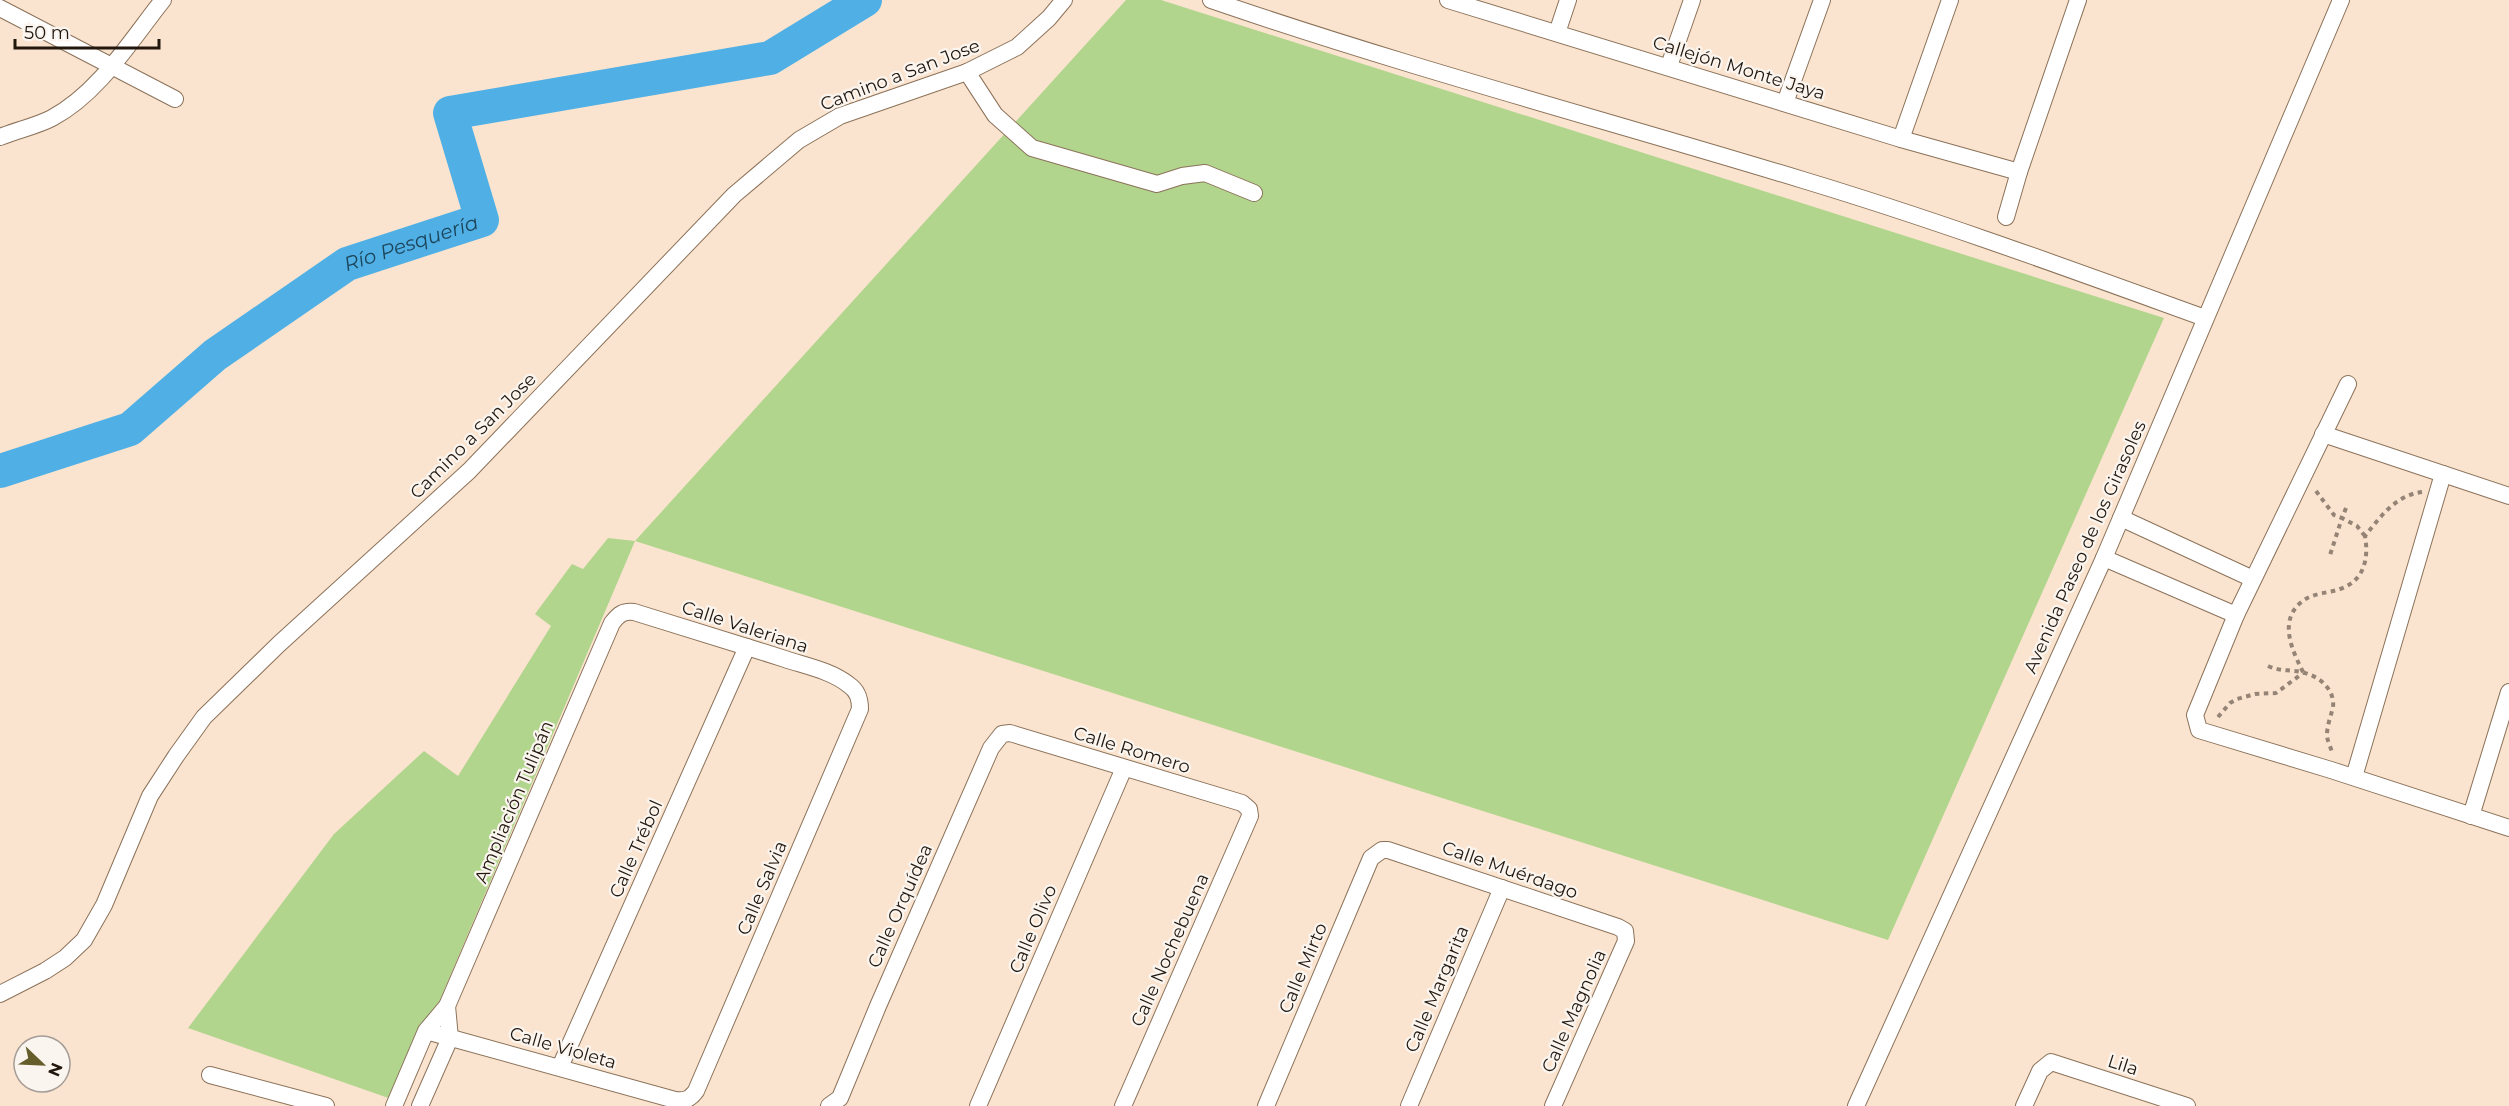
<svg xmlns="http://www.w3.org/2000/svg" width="2509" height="1106" font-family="Montserrat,sans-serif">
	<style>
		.green { fill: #b2d58e }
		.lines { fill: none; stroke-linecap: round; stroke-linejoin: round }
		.river { stroke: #50b0e5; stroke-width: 34 }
		.minor-casing { stroke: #8b725a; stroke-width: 18 }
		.path { stroke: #958475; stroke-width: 4; stroke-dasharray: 4.5 4.5; stroke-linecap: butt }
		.minor { stroke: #fff; stroke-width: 16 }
		.labels { text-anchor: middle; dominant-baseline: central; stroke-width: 4.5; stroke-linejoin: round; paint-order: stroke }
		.street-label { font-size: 18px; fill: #21170d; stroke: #fbf5f0 }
		.water-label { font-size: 20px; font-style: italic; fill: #1c455b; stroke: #fbf5f0 }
	</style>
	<rect width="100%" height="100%" fill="#fbe4cf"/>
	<!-- green -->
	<path class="green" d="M1126,0H1161L2164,318L1888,940L635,541L397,1101L188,1028L334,834L424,751L458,776L551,626L535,614L572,564L583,569L608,538L635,541Z"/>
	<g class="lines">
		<!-- river -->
		<path class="river" id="s1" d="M0,471L130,429L215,355L347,264L482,220L450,113L770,58L865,0"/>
		<!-- minor casing -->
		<g class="minor-casing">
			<g id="minor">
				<path d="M1211,0C1406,67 1606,120 1803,180C1939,221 2072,270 2205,318"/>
				<path d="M1448,0L1901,139L2019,172"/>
				<path d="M0,8L175,99"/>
				<path d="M1557,33L1568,0"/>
				<path d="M1669,66L1692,0"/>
				<path d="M967,72L995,115L1032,148L1157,184L1182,176L1205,173L1254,193"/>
				<path d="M1785,103L1822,0"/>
				<path d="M0,137C17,130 37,126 52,118C99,93 131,40 163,0"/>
				<path d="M1901,139L1950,0"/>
				<path d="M2006,217L2019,172L2078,0"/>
				<path d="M2348,384L2236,615L2195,715L2199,730L2331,770L2509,828"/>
				<path d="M2323,434L2509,496"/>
				<path d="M2121,518L2253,579"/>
				<path d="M2104,558L2236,615"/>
				<path d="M2354,777L2443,474"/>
				<path d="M2471,816L2509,692"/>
				<path d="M0,994L45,971L65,958L84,940L104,905L150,796L176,756L204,717L279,644L469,471L734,195L799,140L840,116L967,72L1017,47L1049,18L1064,0"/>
				<path d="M560,1067L747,647"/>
				<path d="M210,1075L326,1106"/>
				<path d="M394,1106L426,1031L447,1006L612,623C619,614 623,611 634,612C685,628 735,643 785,659C806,666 832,671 849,685C858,691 860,699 860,709L696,1091C690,1099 686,1101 675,1100L426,1031"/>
				<path d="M420,1106L450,1038L447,1006"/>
				<path d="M829,1106L840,1098L878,1006L991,748L1002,734L1010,733L1242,803L1249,809L1250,816L1123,1106"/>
				<path d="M978,1106L1124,768"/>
				<path d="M1266,1106L1371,858L1382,850H1388L1618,927L1625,931L1626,941L1553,1106"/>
				<path d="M1409,1106L1502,888"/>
				<path d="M1856,1106L2104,558L2341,0"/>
				<path d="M2024,1106L2040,1071L2051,1062L2187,1106"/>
			</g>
		</g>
		<!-- path -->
		<g class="path">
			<path d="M2316,491L2334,515L2342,518L2330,555"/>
			<path d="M2346,508L2342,518L2357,526L2365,536"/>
			<path d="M2268,666C2281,672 2292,669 2305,673C2320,677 2335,690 2333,707C2331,716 2327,725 2327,735C2327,741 2331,747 2332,753"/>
			<path d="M2303,672C2292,650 2277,619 2304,600C2314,593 2329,593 2340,589C2364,581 2369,559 2365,536C2380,517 2396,495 2422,492"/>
			<path d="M2218,717L2230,703L2237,699L2255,694L2276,693L2303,673"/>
		</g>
		<!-- minor -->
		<use href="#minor" class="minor"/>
	</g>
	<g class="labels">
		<!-- street labels -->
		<g class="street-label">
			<text transform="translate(1739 68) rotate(17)">Callejón Monte Jaya</text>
			<text transform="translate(900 75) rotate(-21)">Camino a San Jose</text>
			<text transform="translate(473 436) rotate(-45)">Camino a San Jose</text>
			<text transform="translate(2085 547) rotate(-66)">Avenida Paseo de los Girasoles</text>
			<text transform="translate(745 627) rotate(18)">Calle Valeriana</text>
			<text transform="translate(1132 750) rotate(17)">Calle Romero</text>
			<text transform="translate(514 802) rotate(-67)">Ampliación Tulipán</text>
			<text transform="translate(636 849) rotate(-66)">Calle Trébol</text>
			<text transform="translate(1510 870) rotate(19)">Calle Muérdago</text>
			<text transform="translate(762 888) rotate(-67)">Calle Salvia</text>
			<text transform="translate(900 906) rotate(-66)">Calle Orquídea</text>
			<text transform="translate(1033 929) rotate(-67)">Calle Olivo</text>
			<text transform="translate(1170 950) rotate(-66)">Calle Nochebuena</text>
			<text transform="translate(1303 968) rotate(-67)">Calle Mirto</text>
			<text transform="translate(1437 989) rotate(-67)">Calle Margarita</text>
			<text transform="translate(1574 1011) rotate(-66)">Calle Magnolia</text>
			<text transform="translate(563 1048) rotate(16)">Calle Violeta</text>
			<text transform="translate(2123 1065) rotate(18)">Lila</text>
		</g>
		<!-- water labels -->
		<g class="water-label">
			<text stroke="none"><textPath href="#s1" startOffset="477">Río Pesquería</textPath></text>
		</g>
	</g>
	<!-- north arrow -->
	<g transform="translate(42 1064) rotate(113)"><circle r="28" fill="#fbf5f0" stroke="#a49c95" stroke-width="1.5"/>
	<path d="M0-4.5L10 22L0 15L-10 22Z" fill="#665e2a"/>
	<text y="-9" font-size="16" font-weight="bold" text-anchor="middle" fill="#21170d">N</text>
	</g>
	<!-- scale -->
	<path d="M15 39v9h144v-9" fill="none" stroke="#21170d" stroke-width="3"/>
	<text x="24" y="39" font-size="18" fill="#21170d" stroke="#fbf5f0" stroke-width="4.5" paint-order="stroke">50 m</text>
</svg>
